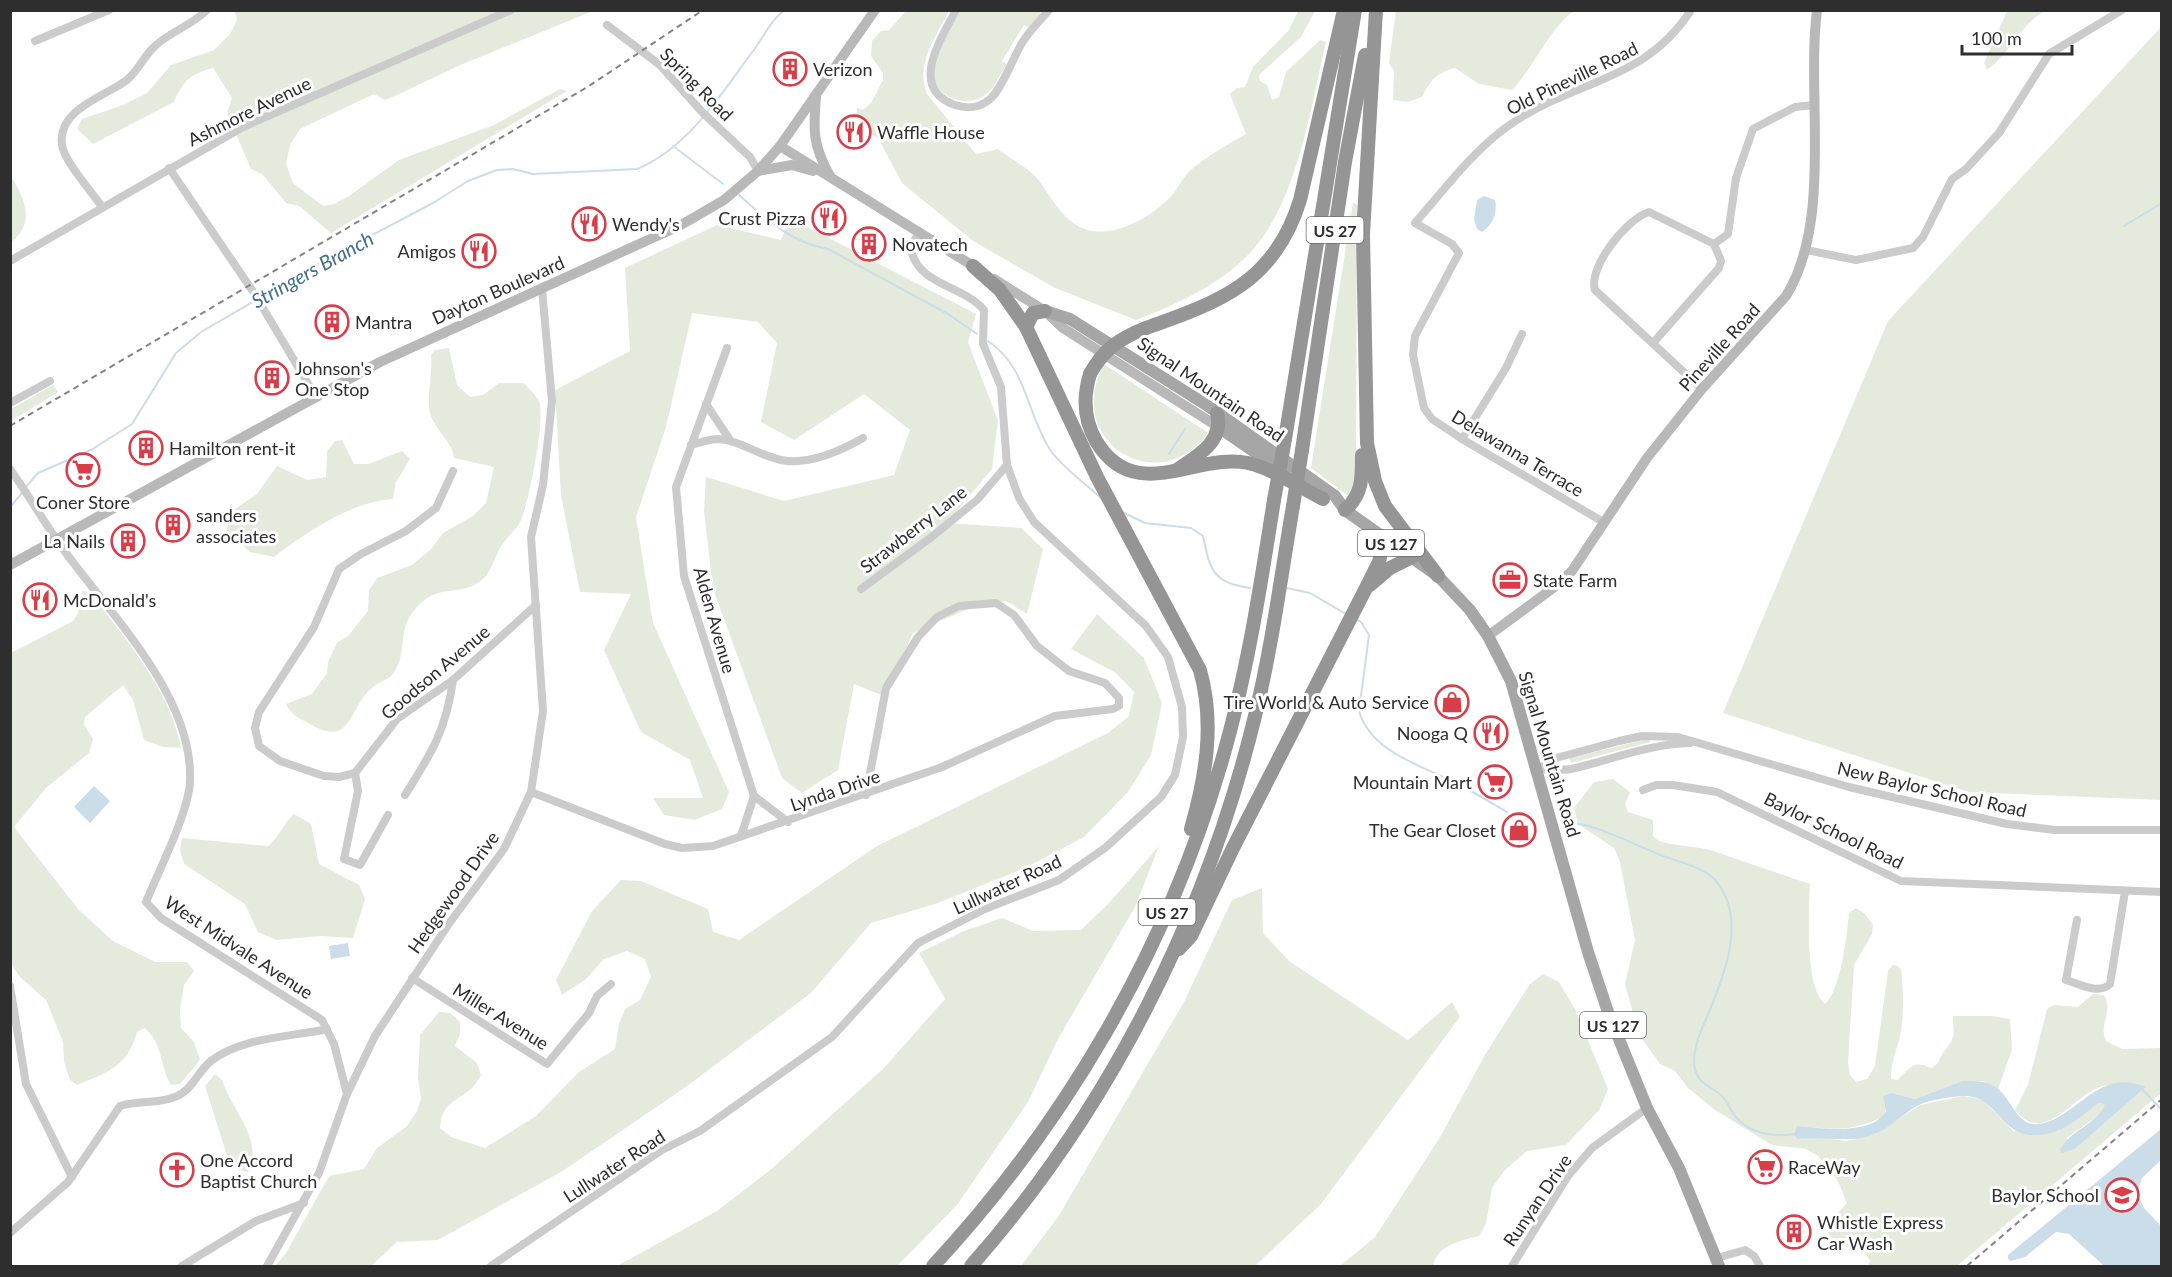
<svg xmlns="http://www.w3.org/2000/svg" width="2172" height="1277" font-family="Lato,sans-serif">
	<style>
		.green { fill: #e4ebdd }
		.water { fill: #cbdde9 }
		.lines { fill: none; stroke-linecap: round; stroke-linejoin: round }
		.stream { stroke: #cbdde9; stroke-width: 2 }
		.street { stroke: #cbcbcb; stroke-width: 8 }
		.secondary { stroke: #b8b8b8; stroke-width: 10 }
		.primary { stroke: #a6a6a6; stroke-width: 12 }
		.highway { stroke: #959595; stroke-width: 14 }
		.rail { stroke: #838383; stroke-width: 2; stroke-dasharray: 6 4.5; stroke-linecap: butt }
		.highway-bridge { stroke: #959595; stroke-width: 14 }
		.labels { text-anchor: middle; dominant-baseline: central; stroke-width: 6; stroke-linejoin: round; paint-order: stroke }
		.shield { fill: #fff; stroke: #6d6d6d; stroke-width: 1.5 }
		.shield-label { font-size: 16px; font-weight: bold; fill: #2e2e2e }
		.poi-label { font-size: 18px; fill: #2e2e2e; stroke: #fff; text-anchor: start }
		.street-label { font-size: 18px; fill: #2e2e2e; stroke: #fff }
		.water-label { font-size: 20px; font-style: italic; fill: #426f8b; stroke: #fff }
	</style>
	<rect width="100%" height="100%" fill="#fff"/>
	<!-- green -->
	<g class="green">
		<path d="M235,11H593L458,66L395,96L385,100L374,94L300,129L290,145L286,164L293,183L323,206L334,204L349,196L399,160L494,125L560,89L567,91L331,233L299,206L286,203L263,175L251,169L227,113L232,98L213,68C189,75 184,80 174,102L93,144L77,129L82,119L123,105L147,93L171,65L214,50L230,34L237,20Z"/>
		<path d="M906,11H949C936,36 915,65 927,94L976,154L998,149C1012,160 1031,169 1041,183C1052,199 1059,213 1076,225C1107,244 1152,218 1173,194C1178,188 1181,181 1186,175C1198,161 1229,144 1246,134L1230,94L1237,88L1245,87L1253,67L1289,30L1298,11H1315L1301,37L1259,75L1260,81L1267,85L1272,100L1279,97L1286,72L1320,40L1326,42C1311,107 1297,204 1249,254C1218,286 1177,304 1136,320L1055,288L973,241L902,183L878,138L868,133L856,118L857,108L863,110L871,103L883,80V73L871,56L872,41L881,31L889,30Z"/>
		<path d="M960,11H1042L1030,28L1024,25L1002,61L1007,64C1000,75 995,87 985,95C969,108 935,99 934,75C933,52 949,31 960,11Z"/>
		<path d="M1396,11V10L1574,11C1548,30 1535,66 1512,90L1479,84L1455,68C1437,72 1430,81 1422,97L1408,102L1393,100L1394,71L1389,63Z"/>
		<path d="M2007,11H2045C2020,24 2010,54 1987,70L1984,63Z"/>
		<path d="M2161,27V800L1969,792L1723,713L1888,321Z"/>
		<path d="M11,176C25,200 36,223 11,242Z"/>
		<path d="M1353,202L1357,205L1356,484L1351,498L1311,468Z"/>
		<path d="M790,218L976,314L968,342L998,421L992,469L947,523L1021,528L1043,549L1027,614L1006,601L968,609L913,633L884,696L854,684L838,770L802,793L782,778L713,589L704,511L706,477L784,501L894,475L910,430L864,394L794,440L761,422L777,343L758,322L692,313L666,427L636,517L653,623L729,792L722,809L694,820L664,815L653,798H703L690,760L641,732L604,650L631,594L580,592L561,495L555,390L630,351L625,268L717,225L781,240Z"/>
		<path d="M449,348L457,385L470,397L483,395L499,383H524C529,389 536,395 539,401C546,418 529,499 522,518C518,529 506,537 500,548C495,557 491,572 483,579C459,600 437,579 412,613C399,631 406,651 396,669C390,681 381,680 372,688C348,708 352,749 310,724C299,718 291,715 286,704L312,694L327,673L328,662L337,643L348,636L368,611L369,590L377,578L412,565L431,549L443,533L473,516L486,503L494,467L454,458C452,440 435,431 430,413C426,397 433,374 431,355L435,350Z"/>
		<path d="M1104,364L1208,433C1160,500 1062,443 1104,364Z"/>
		<path d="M53,385L58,392L11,421V409Z"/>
		<path d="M342,440L354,464H369L402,451L410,459L396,482L393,499C350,502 307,532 274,557L250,552L226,530L235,509L257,494L277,466L307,480L326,477L327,451L335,441Z"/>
		<path d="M82,591L88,592L89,604L100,606C131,644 173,699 181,748L163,747L144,740L133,700L123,685L85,717L84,725L93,739L89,753L46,788L14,827L78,909L113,941L155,962H187L194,971L184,985L180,1010L181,1028L194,1042L200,1060L180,1084L171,1085C159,1065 164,1046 145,1028L137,1032C128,1066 107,1073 77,1085L70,1080L64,1062L63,1042L46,1000L19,976L11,963V653L73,621L78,613Z"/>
		<path d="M1097,614L1144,658L1162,703L1151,755L1128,792L1084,837L1025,868L935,904L871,923L811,993L683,1089L561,1172L438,1240L397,1242L371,1266H275L286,1253L329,1176L364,1169L377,1148L407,1126L417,1111L421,1098L418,1079L420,1035L439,1012L450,1013L460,1022V1034L455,1046L477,1063L481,1075C468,1103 442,1094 440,1128L451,1137L485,1148L536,1116L579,1072L615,1049L619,1024L625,1009L640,1000L651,977L645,959L627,951L604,959L586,979L562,995L556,980L592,911L621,880L641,881L708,909L713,932L739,940L877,846L1108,733L1129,716L1134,692L1116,673L1071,649Z"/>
		<path d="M1651,738L1650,742L1571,763L1569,758Z"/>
		<path d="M1613,779L1630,792L1625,804L1628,812L1653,820V836L1659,841L1671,844L1707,849L1810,884C1809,911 1804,987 1825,1004C1841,990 1847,934 1849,913L1856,908L1865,914L1873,925L1872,934L1854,965L1848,1063L1850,1075L1856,1082L1867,1079L1875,1066L1888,971L1892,966L1896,965L1901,969C1903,986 1904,1005 1902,1023C1901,1042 1890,1061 1891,1079L1898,1080C1910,1067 1914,1060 1931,1068L1938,1063C1941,1052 1950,1047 1953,1037C1955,1031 1952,1023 1953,1016H1991L2010,1019L2012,1050L1998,1089L1983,1081H1962L1915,1099L1892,1093L1883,1117C1852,1132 1831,1129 1798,1126V1139L1817,1137L1846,1141L1876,1134L1920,1105L1963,1096L1983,1100L2013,1131H2058L2099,1103L2106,1105L2101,1114L2066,1138L2075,1149L2146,1087C2133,1087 2115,1083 2103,1086C2074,1093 2045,1148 2015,1110L2028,1085L2047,1009L2054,1005L2078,1007L2093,994L2104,995C2114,1011 2098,1024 2106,1041L2122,1049L2161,1048V1093L1957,1266H1868L1870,1261L1865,1253L1832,1242L1826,1226L1847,1203L1837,1179L1818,1156L1806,1149L1772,1145L1715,1110L1688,1088L1675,1071L1660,1064L1643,1040L1634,1017L1625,984L1635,940L1620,862L1614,848L1578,824L1574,808L1594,782Z"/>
		<path d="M294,814L311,824L319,864L359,885L365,899L353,938L321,936L276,940L258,932L245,904L184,864L180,850L182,838L268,846C280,836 283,824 294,814Z"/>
		<path d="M1159,846L1135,907L1058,1039L1028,1102L957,1205L897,1266H617L717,1211L769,1171L883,1069L945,999L919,953L964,931L1002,918L1033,931L1081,930L1109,903Z"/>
		<path d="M1262,888L1263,933L1289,961L1408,1040L1452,1002L1460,1017L1321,1204L1255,1266H1021L1058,1217L1184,1002L1232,900Z"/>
		<path d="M1543,974L1559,982L1576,1011L1608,1089L1600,1109L1566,1145L1527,1151L1505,1170L1492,1188L1486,1224L1479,1236C1460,1241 1438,1244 1433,1266H1340L1375,1237L1439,1139L1486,1053L1530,984Z"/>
		<path d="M215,1074L222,1080C231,1109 265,1141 248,1172L231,1168L205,1086Z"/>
	</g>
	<!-- water -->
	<g class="water">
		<path d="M1484,196L1495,200C1498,212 1493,225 1482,232L1477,229L1474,219L1477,200Z"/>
		<path d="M94,786L110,801L90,823L74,807Z"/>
		<path d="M348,943L350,956L331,959L329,946Z"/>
		<path d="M1962,1081C1974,1081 1986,1080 1997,1088C2011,1098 2017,1126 2037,1124C2076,1121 2096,1066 2146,1087L2075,1149L2062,1153L2060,1150C2071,1129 2096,1125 2105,1105L2099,1103C2086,1112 2071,1126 2057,1131C1998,1151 2003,1093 1962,1096C1949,1097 1928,1100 1917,1106C1903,1114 1890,1128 1875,1134C1850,1144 1825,1136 1798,1139L1794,1135L1797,1126C1820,1128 1873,1136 1886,1111L1883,1096L1892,1093L1915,1099Z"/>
		<path d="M2161,1129V1160L2142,1178L2137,1194L2144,1208L2161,1226V1266H2104L2069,1234L2056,1232L2025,1257L2011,1261L2008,1259V1255Z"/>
	</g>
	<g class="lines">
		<!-- stream -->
		<g class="stream">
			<path d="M673,146L723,184"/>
			<path d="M739,195C766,219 791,243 828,249L948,314L977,334"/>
			<path d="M2124,226L2162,203"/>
			<path d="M988,341C1028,368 1026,414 1051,451C1063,468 1086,484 1101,498"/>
			<path d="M1169,454L1185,429"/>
			<path d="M25,488L38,473L91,450L132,424L176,353L201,332L323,261L433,203L468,181L497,170L513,169L533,174L637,169C690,147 723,91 756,47C764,35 773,18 785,10"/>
			<path d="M10,507L22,493"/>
			<path d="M1122,512L1145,523L1191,528L1203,536C1210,569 1212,583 1250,588"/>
			<path d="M1287,588L1310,593L1346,614"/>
			<path d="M1355,619L1361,622L1369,635L1359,711C1371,752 1420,765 1454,782C1472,791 1490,802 1507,812"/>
			<path d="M1578,824C1600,826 1641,848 1663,856C1679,862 1706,868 1716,881C1747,918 1725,974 1709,1012C1702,1029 1691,1049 1695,1069C1699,1088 1721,1088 1728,1104C1740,1132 1768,1138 1797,1134"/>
			<path d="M2143,1090L2162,1110"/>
		</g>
		<!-- street -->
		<g class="street">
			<path d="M956,10C942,38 907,88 955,105C967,109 980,108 990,99C1002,89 1013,58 1022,43C1029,31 1040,21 1049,10"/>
			<path d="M607,25L660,65L703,113L750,157L758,171"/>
			<path d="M35,41L109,10"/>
			<path d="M169,168L254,293L316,397"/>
			<path d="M102,207C92,192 64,161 62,145C57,109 106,96 127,80C139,70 143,57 154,47C169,32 191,26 207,10"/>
			<path d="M1714,244L1728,234L1736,178L1753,129L1795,107L1814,105"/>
			<path d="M1806,250L1856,260L1913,248L1923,237L1952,179L1966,169L1999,133L2049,54L2122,10"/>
			<path d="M10,261L243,127L511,10"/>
			<path d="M1653,343L1719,268L1721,261L1714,244L1649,212C1628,218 1588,266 1595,290L1702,389"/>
			<path d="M727,348L676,487L684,576L754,796L741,836"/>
			<path d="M10,403L50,381"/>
			<path d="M706,404L730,440"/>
			<path d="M1462,439L1506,368L1522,334"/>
			<path d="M691,445C699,443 709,439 718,439C742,440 763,459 788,461C813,463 842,450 863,438"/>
			<path d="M10,469C30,497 46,526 66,553C113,617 194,698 190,782C188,814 159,870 146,902L161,918L322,1020L334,1044L347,1094"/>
			<path d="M453,471L436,508L406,531L361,554L339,569L314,627L259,712L255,728L259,746L280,761L324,776L339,777L355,773L397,719L453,680L536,605"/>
			<path d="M1605,523L1462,439L1432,419L1424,408L1413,355L1415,336L1459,253L1452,244L1415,223C1445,189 1474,149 1511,124C1576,79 1645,82 1691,10"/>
			<path d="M861,589L933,536L977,500L1007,465"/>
			<path d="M1538,769L1556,758L1619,741L1642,736L1678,737L1849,787L2007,824L2055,830H2162"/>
			<path d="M1538,769C1548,769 1560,771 1571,769C1611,760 1648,744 1690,743"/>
			<path d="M355,773L358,791L344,859L360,865L388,815"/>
			<path d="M1643,790L1656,785H1673L1717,792L1901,881L2162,892"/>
			<path d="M531,792L665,844L682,848L713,846L942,767L1055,716L1113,709L1119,706V698L1105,683L1069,671L1037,646L1014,615L996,603L959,606L937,617L918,637L886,688L866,795"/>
			<path d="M405,795C431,754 446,731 453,680"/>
			<path d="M754,796L788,822"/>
			<path d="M2077,920L2066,980C2079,984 2099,995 2110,984L2125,891"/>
			<path d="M412,978L547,1064L589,1013L597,996L611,984"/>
			<path d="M10,986L26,1084L72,1177"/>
			<path d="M10,1233L68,1182L120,1106C138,1100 158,1104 175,1097C192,1091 197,1072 211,1061C241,1037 291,1037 327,1029"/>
			<path d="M1717,1258L1745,1250L1754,1256L1760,1266"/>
			<path d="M182,1266L256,1221L304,1203"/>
			<path d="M267,1266L319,1173L347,1094L375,1036L448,925L504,849L531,792L543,711L531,537L543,485L552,401L542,289"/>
			<path d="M491,1266L662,1150L700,1131L832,1037L918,943L985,909L1059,880L1105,848L1161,797L1175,775L1183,737L1182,707L1168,657L1146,626L1034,522L1019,498L1007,465L1001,387L983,344L984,310C963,285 916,285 911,248L919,231"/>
			<path d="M1512,1266L1568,1176L1592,1148L1647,1108"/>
		</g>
		<!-- secondary -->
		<g class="secondary">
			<path d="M816,97C813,131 813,146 830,176"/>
			<path d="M780,146L978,269"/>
			<path d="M758,171L792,165L813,171"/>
			<path d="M994,279L1045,311L1063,328L1220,428"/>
			<path d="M10,565L380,362L681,225L724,200L758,171L780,146L875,10"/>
			<path d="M1488,636L1553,588L1572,571L1647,458L1702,389L1786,296C1833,220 1806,98 1817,10"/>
		</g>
		<!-- primary -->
		<g class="primary">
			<path d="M1045,311L1070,319L1208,406L1335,496L1345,510L1438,576L1470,610L1488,636L1511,681L1588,952L1608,1012L1647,1108L1679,1168L1719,1266"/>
			<path d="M1220,428L1285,473"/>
		</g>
		<!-- highway -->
		<g class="highway">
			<path d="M1376,10L1363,234L1367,443L1375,481L1385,506L1438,576"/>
			<path d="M973,266L1000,290L1026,327L1097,477L1200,670C1215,724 1206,776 1191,829"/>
			<path d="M1026,327L1033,313L1045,311"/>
			<path d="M1146,328C1220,302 1275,282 1300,200L1344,10"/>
			<path d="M1090,374C1083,397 1084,420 1096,441C1135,506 1196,452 1248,463C1274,469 1299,487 1323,499"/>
			<path d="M1285,439L1355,10"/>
			<path d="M1302,450L1345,162L1365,55"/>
			<path d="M1178,469C1199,455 1224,441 1217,413"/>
			<path d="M1345,510C1363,494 1362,477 1362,455"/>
			<path d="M1370,585L1390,568L1412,557"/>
			<path d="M1179,949L1191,936L1233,848L1366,588L1379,562L1384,537"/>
			<path d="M933,1266C1065,1124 1165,953 1220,767C1246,680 1260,590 1274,500"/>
			<path d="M971,1266C1109,1110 1206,917 1255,716C1272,647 1281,576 1293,506"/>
		</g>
		<!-- rail -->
		<g class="rail">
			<path d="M10,426L589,86L703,10"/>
			<path d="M1967,1266L2162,1099"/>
		</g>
		<!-- highway-bridge -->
		<g class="highway-bridge">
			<path d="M1090,374C1103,350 1120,338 1146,328"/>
			<path d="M1274,500L1285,439"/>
			<path d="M1293,506L1302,450"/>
		</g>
	</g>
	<!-- icons -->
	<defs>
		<g id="building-ring" transform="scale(1.725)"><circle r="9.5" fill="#fff" stroke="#d83e49" stroke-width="1.5"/><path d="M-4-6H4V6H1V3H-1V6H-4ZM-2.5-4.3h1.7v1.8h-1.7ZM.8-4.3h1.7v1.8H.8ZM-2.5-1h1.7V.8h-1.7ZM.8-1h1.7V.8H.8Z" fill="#d83e49"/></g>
		<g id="restaurant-ring" transform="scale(1.725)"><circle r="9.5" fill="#fff" stroke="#d83e49" stroke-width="1.5"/><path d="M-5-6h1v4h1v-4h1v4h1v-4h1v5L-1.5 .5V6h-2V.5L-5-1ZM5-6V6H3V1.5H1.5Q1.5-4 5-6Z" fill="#d83e49"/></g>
		<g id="supermarket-ring" transform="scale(1.725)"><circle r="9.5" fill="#fff" stroke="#d83e49" stroke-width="1.5"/><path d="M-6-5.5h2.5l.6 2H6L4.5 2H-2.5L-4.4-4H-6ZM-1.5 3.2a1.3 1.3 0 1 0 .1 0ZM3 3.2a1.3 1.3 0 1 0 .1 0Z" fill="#d83e49"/></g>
		<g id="office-ring" transform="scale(1.725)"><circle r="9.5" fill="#fff" stroke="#d83e49" stroke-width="1.5"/><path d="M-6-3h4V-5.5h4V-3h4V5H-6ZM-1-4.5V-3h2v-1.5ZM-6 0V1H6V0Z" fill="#d83e49"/></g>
		<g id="shop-ring" transform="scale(1.725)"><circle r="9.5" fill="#fff" stroke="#d83e49" stroke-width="1.5"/><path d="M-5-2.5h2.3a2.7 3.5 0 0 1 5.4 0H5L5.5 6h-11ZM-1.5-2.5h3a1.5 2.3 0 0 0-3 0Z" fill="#d83e49"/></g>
		<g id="church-ring" transform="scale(1.725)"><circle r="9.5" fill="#fff" stroke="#d83e49" stroke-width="1.5"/><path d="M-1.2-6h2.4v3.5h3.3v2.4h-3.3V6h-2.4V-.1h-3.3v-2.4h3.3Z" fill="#d83e49"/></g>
		<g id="school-ring" transform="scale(1.725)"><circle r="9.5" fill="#fff" stroke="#d83e49" stroke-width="1.5"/><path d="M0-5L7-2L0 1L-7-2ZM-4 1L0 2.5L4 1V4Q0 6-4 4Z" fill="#d83e49"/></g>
	</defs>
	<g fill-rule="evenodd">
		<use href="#building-ring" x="790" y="69"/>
		<use href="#restaurant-ring" x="854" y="132"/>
		<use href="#restaurant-ring" x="829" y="218"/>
		<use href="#restaurant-ring" x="589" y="224"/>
		<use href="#building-ring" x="869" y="244"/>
		<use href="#restaurant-ring" x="479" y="251"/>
		<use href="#building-ring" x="332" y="322"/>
		<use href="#building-ring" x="272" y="378"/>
		<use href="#building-ring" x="146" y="448"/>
		<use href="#supermarket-ring" x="83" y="470"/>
		<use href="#building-ring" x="173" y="525"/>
		<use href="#building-ring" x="128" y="541"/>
		<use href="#office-ring" x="1510" y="580"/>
		<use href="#restaurant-ring" x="40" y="600"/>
		<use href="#shop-ring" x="1452" y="702"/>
		<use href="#restaurant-ring" x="1491" y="733"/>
		<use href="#supermarket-ring" x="1495" y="782"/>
		<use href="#shop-ring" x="1519" y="830"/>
		<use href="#supermarket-ring" x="1765" y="1167"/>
		<use href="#church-ring" x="177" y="1170"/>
		<use href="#school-ring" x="2122" y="1195"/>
		<use href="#building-ring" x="1794" y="1232"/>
	</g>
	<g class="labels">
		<!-- shield labels -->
		<g class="shield">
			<rect x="1306.5" y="217" width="57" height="26" rx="4.5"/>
			<rect x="1358" y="530" width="66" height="26" rx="4.5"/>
			<rect x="1138.5" y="899" width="57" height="26" rx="4.5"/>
			<rect x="1580" y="1012" width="66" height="26" rx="4.5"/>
		</g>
		<g class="shield-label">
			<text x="1335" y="230">US 27</text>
			<text x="1391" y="543">US 127</text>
			<text x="1167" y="912">US 27</text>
			<text x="1613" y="1025">US 127</text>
		</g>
		<!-- poi labels -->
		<g class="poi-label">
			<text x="813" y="69">Verizon</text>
			<text x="877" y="132">Waffle House</text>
			<text x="806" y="218" text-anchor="end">Crust Pizza</text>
			<text x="612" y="224">Wendy's</text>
			<text x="892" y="244">Novatech</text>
			<text x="456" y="251" text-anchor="end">Amigos</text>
			<text x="355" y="322">Mantra</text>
			<text x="295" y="368">Johnson's<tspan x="295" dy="21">One Stop</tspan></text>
			<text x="169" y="448">Hamilton rent-it</text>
			<text x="83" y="502" text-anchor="middle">Coner Store</text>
			<text x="196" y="515">sanders<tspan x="196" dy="21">associates</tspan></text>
			<text x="105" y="541" text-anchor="end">La Nails</text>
			<text x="1533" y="580">State Farm</text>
			<text x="63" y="600">McDonald's</text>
			<text x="1429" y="702" text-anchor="end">Tire World &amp; Auto Service</text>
			<text x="1468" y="733" text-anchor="end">Nooga Q</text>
			<text x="1472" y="782" text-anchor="end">Mountain Mart</text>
			<text x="1496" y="830" text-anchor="end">The Gear Closet</text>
			<text x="200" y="1160">One Accord<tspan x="200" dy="21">Baptist Church</tspan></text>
			<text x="1788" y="1167">RaceWay</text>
			<text x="2099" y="1195" text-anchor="end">Baylor School</text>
			<text x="1817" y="1222">Whistle Express<tspan x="1817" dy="21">Car Wash</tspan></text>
		</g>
		<!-- street labels -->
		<g class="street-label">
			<text transform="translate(1572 78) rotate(-26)">Old Pineville Road</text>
			<text transform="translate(697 84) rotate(45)">Spring Road</text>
			<text transform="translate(249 111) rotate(-26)">Ashmore Avenue</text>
			<text transform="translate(498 290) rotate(-24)">Dayton Boulevard</text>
			<text transform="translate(1719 347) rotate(-48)">Pineville Road</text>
			<text transform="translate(1211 389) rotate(34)">Signal Mountain Road</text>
			<text transform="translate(1518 453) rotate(31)">Delawanna Terrace</text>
			<text transform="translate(913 529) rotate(-38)">Strawberry Lane</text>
			<text transform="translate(715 620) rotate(74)">Alden Avenue</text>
			<text transform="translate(435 672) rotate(-40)">Goodson Avenue</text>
			<text transform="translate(1550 754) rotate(73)">Signal Mountain Road</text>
			<text transform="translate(1932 789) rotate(13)">New Baylor School Road</text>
			<text transform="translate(835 790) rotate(-19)">Lynda Drive</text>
			<text transform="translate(1834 830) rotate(26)">Baylor School Road</text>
			<text transform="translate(1007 884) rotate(-25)">Lullwater Road</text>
			<text transform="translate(453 892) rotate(-55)">Hedgewood Drive</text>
			<text transform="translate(239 947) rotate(33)">West Midvale Avenue</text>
			<text transform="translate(501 1016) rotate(32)">Miller Avenue</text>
			<text transform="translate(614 1166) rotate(-33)">Lullwater Road</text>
			<text transform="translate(1537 1200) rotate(-56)">Runyan Drive</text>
		</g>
		<!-- water labels -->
		<g class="water-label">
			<text transform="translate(312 269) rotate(-29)">Stringers Branch</text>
		</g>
	</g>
	<!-- border -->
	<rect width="2172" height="1277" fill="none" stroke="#2e2e2e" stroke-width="24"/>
	<!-- scale -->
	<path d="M1962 45v9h110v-9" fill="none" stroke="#2e2e2e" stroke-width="3"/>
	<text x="1971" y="45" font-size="18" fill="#2e2e2e" stroke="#ffffff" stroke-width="4.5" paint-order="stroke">100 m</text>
</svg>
